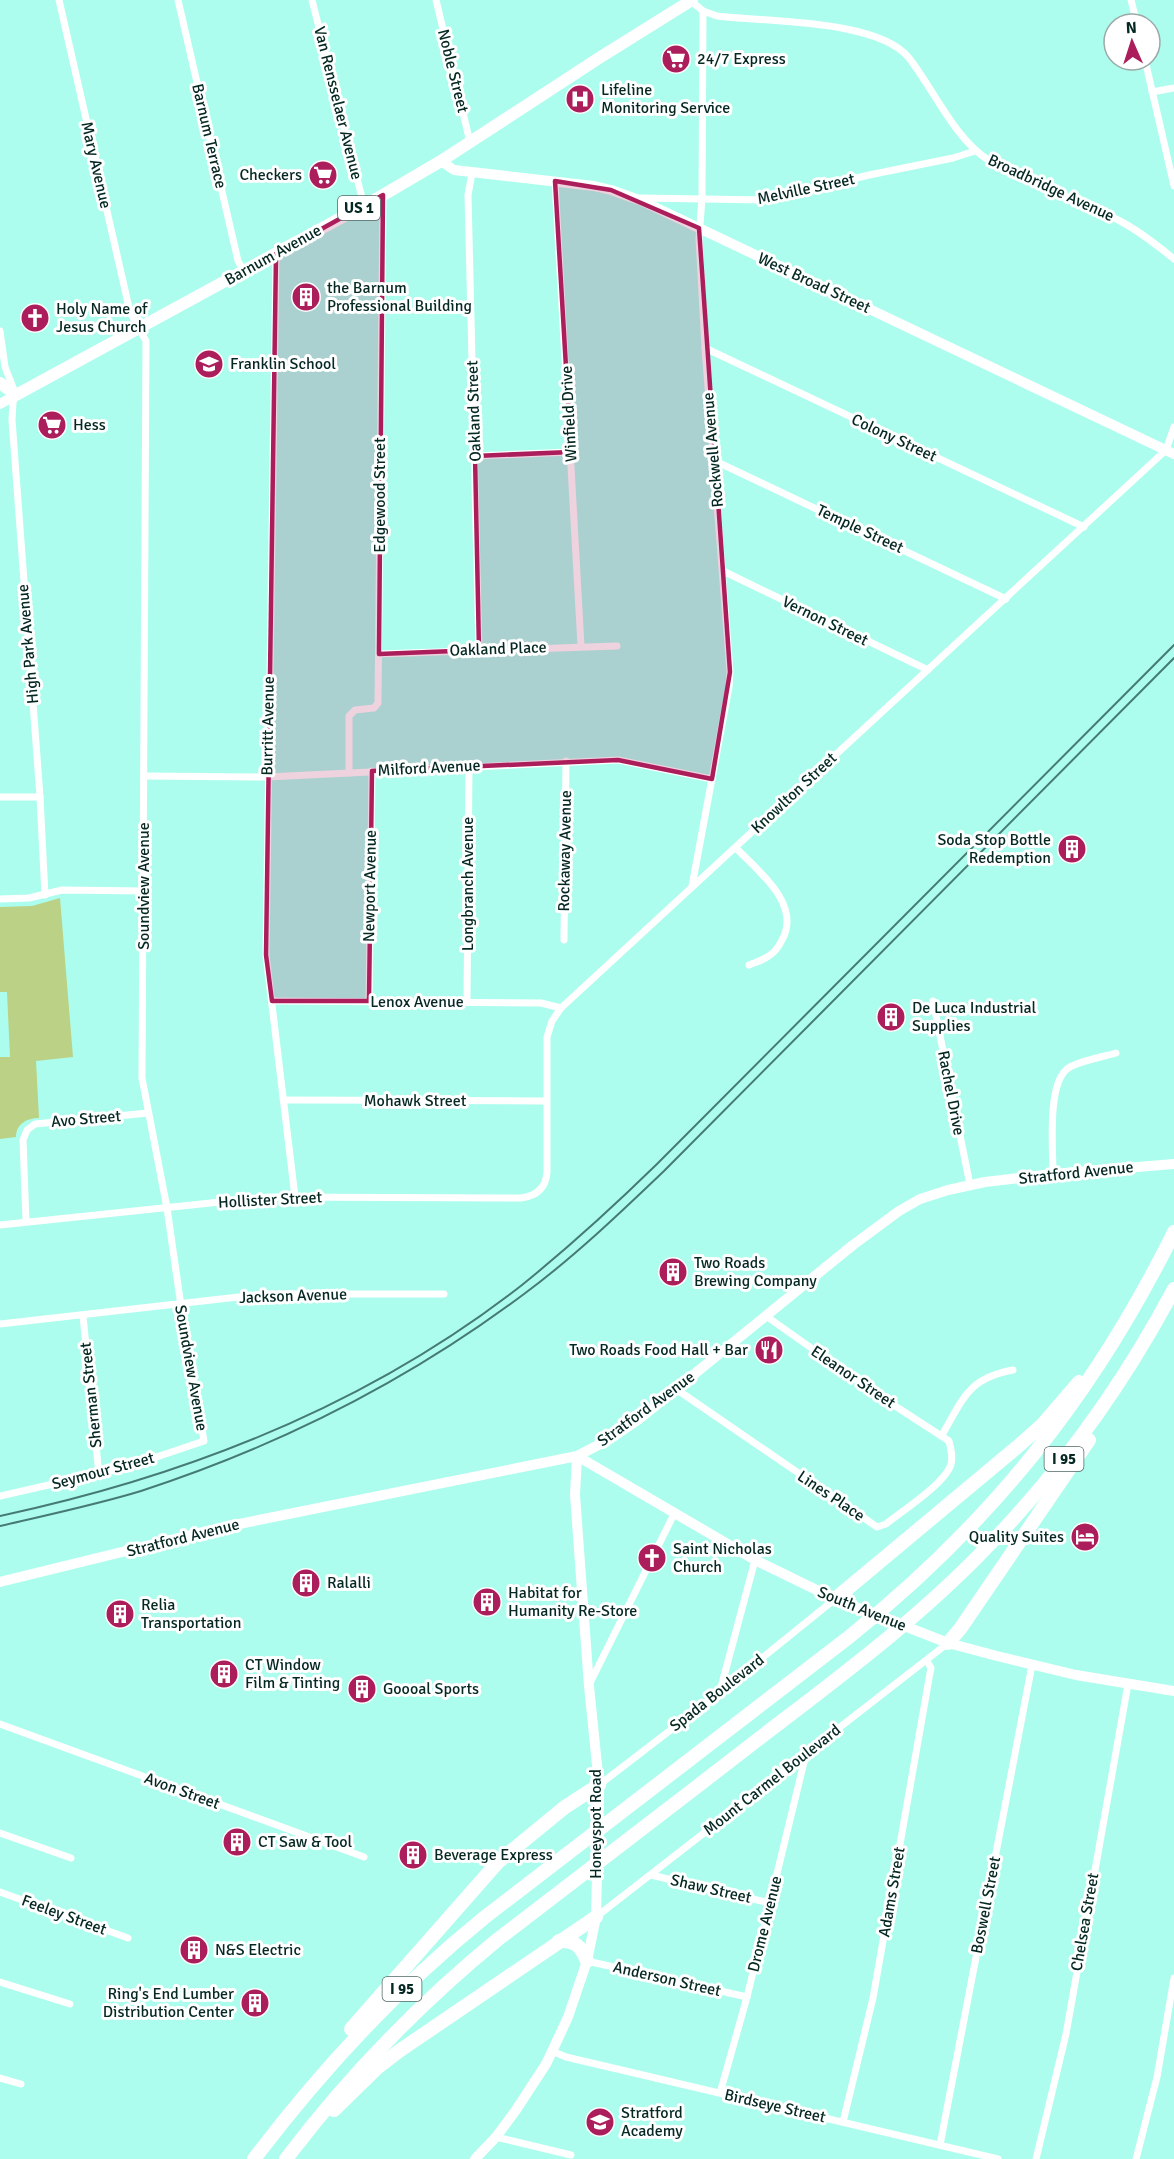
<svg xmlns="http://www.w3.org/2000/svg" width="1174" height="2159" font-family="Signika,sans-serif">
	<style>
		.green { fill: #bbd185 }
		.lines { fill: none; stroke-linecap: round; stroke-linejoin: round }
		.minor { stroke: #fff; stroke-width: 7 }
		.secondary { stroke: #fff; stroke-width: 10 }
		.primary { stroke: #fff; stroke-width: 12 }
		.motorway { stroke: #fff; stroke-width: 14 }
		.rail { stroke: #467b73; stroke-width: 2 }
		.marked { fill: #ac1e5b; fill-opacity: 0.2; stroke: #ac1e5b; stroke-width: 4.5; stroke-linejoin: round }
		.labels { text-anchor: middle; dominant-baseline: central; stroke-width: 6; stroke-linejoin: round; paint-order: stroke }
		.shield { fill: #fff; stroke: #506865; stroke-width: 1.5 }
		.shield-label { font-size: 15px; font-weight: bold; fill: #052823 }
		.poi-label { font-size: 16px; fill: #052823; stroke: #fff; text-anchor: start }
		.street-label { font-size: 16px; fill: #052823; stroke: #fff }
	</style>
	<rect width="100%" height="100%" fill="#acfdee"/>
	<!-- green -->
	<path class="green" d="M60,898L73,1057L36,1061L39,1118C27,1118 16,1124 16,1137L0,1139V1057H10L7,992H0V907L32,906Z"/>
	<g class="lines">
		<!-- minor -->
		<g class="minor">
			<path d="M178,0L238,261L244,271"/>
			<path d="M312,0L364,206"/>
			<path d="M436,0L470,142"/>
			<path d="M1131,0L1137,24"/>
			<path d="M691,1L703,11L717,16C764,22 878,19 909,58C934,90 955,140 990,161C1030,185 1077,198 1118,220C1138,230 1157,245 1174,259"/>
			<path d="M1145,60L1174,186"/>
			<path d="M1152,92L1174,88"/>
			<path d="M472,173L468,195L479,650"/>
			<path d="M555,181L581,646"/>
			<path d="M641,198L765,200L869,175L953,158L975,151"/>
			<path d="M276,254L266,955L295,1197"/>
			<path d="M0,331L5,367L16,395L13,402L12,420L40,797L45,895"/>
			<path d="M705,348L1084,527"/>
			<path d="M475,456L571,452"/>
			<path d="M713,460L1006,599"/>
			<path d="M723,571L928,670"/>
			<path d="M379,654L617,646"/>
			<path d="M349,773V716L355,710L374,708L378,703L383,195"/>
			<path d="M144,776L267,777L618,760L712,779"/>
			<path d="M0,797H40"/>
			<path d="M736,848C758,871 802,904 782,940C779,946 775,952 770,955C764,960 756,962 749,965"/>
			<path d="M692,886L729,687L730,672L705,348L699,238L702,198L703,11"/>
			<path d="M0,899L29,898L62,890L144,891"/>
			<path d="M564,940L566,761"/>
			<path d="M272,1001L541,1003L561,1008"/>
			<path d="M369,1001L372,771"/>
			<path d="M933,1001L970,1185"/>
			<path d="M467,1002L469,766"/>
			<path d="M284,1100L546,1101"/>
			<path d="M1053,1174C1053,1149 1047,1085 1067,1069C1077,1061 1103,1057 1116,1053"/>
			<path d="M26,1222L23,1140L27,1130L35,1124L148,1113"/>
			<path d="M0,1225L269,1197L521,1198C537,1196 546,1188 547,1172V1037L552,1021L561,1008L1166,450L1174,427"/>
			<path d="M83,1316L99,1475"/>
			<path d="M0,1324L264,1294H444"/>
			<path d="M676,1389L877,1527L886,1524C902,1511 946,1483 951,1464C953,1457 951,1449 949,1441L872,1391L766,1316"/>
			<path d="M942,1435C963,1399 968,1378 1013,1370"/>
			<path d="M0,1496L127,1467L204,1441L182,1313L167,1208L142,1078L146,341L130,312L59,0"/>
			<path d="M590,1683L674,1514"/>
			<path d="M720,1691L755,1560"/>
			<path d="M0,1724L364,1857"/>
			<path d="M599,1785L720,1692L835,1599"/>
			<path d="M0,1833L71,1858"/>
			<path d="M651,1875L770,1903"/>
			<path d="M0,1892L128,1938"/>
			<path d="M596,1917L948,1643"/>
			<path d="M587,1961L747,1997"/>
			<path d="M0,1982L70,2004"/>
			<path d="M552,2051L566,2057L630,2072L998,2159"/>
			<path d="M0,2078L21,2084"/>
			<path d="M720,2093L747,1997L806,1754"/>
			<path d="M843,2122L873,1998L930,1673L931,1668L927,1661"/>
			<path d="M496,2137L571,2155"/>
			<path d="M940,2145L1032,1665"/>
			<path d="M1036,2159L1066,2034L1128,1684"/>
			<path d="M1136,2159L1157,2077L1174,1978"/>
		</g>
		<!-- secondary -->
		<g class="secondary">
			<path d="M441,161L454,170L594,186L611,190L642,201L1174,454"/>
			<path d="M0,404L16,395"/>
			<path d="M0,1582L224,1527L577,1456L608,1440L639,1419L853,1245L899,1211L920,1199L948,1190L985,1182L1053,1174L1174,1164"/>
			<path d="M475,2159L496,2137L516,2110L546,2064L556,2043L568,2017L587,1961L596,1917L599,1785L589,1686L575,1495L577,1456L755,1560L835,1599L948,1643L997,1656L1076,1675L1174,1691"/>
		</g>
		<!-- primary -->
		<path class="primary" d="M0,383L16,395L383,195L441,161L599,58L692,0"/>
		<!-- motorway -->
		<g class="motorway">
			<path d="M835,1599L1016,1448L1042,1425L1079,1382"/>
			<path d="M948,1643L960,1629L1089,1440"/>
			<path d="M559,1941C575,1940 581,1946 587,1961"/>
			<path d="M351,2029L498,1862L565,1807L599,1785"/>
			<path d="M334,2110L377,2068L399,2051L596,1917"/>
			<path d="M254,2159C323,2068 396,1989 485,1917L849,1637C991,1523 1093,1396 1174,1232"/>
			<path d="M286,2159C348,2077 418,2005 497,1940C587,1871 676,1803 765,1734C842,1675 920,1617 987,1547C1062,1470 1124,1383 1174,1289"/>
		</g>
		<!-- rail -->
		<g class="rail">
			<path d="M0,1516C187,1476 370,1404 522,1285C569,1247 614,1206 657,1164L1174,645"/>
			<path d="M0,1526C47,1515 95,1505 141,1491C279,1446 408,1381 524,1294C574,1257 619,1214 664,1171L1174,658"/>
		</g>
	</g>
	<!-- marked area -->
	<path class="marked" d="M555,181L611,190L699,228L730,672L712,779L618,760L372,771L369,1001H272L266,955L276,254L383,195L379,654L479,650L475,456L571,452Z"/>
	<!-- icons -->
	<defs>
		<g id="supermarket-disc" transform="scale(1.5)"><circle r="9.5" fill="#ac1e5b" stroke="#fff"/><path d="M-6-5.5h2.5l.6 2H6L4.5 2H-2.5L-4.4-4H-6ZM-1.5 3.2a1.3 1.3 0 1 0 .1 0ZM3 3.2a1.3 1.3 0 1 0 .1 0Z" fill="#fff"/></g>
		<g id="hospital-disc" transform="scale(1.5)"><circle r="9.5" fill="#ac1e5b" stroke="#fff"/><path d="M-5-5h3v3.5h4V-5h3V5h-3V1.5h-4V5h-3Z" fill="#fff"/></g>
		<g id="building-disc" transform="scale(1.5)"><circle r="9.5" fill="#ac1e5b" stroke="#fff"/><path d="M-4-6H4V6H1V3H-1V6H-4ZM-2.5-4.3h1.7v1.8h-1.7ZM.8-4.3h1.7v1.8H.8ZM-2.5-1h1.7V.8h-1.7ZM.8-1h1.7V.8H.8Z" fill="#fff"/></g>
		<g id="church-disc" transform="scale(1.5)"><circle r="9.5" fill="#ac1e5b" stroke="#fff"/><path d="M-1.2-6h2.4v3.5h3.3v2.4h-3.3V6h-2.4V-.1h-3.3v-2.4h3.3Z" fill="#fff"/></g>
		<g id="school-disc" transform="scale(1.5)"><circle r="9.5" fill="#ac1e5b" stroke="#fff"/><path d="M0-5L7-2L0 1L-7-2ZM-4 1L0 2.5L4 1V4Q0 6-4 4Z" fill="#fff"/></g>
		<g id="restaurant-disc" transform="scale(1.5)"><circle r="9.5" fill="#ac1e5b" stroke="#fff"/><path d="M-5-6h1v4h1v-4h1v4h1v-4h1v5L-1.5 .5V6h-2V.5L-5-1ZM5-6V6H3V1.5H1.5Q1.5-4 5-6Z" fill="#fff"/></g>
		<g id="hotel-disc" transform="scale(1.5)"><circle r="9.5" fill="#ac1e5b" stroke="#fff"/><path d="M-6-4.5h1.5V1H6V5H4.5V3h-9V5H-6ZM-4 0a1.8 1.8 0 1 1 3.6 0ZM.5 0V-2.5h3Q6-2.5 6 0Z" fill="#fff"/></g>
	</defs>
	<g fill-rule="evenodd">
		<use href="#supermarket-disc" x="676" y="59"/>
		<use href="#hospital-disc" x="580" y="99"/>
		<use href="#supermarket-disc" x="323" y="175"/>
		<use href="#building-disc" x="306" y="297"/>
		<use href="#church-disc" x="35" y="318"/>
		<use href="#school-disc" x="209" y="364"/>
		<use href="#supermarket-disc" x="52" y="425"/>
		<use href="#building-disc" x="1072" y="849"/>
		<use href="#building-disc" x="891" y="1017"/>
		<use href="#building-disc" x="673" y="1272"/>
		<use href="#restaurant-disc" x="769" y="1350"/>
		<use href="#hotel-disc" x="1085" y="1537"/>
		<use href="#church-disc" x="652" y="1558"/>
		<use href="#building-disc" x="306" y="1583"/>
		<use href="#building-disc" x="487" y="1602"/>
		<use href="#building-disc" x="120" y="1614"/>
		<use href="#building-disc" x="224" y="1674"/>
		<use href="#building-disc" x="362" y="1689"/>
		<use href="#building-disc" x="237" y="1842"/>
		<use href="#building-disc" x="413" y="1855"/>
		<use href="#building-disc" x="194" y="1950"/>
		<use href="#building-disc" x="255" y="2003"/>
		<use href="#school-disc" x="600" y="2122"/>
	</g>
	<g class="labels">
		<!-- shield labels -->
		<g class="shield">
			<rect x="338" y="196" width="42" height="24" rx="4.5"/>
			<rect x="1044.5" y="1447" width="39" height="24" rx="4.5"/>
			<rect x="382.5" y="1977" width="39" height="24" rx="4.5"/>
		</g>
		<g class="shield-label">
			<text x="359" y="208">US 1</text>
			<text x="1064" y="1459">I 95</text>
			<text x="402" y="1989">I 95</text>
		</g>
		<!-- poi labels -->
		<g class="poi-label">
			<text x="697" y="59">24/7 Express</text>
			<text x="601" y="90">Lifeline<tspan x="601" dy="18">Monitoring Service</tspan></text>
			<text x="302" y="175" text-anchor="end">Checkers</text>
			<text x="327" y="288">the Barnum<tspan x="327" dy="18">Professional Building</tspan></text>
			<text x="56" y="309">Holy Name of<tspan x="56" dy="18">Jesus Church</tspan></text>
			<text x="230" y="364">Franklin School</text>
			<text x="73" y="425">Hess</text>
			<text x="1051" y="840" text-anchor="end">Soda Stop Bottle<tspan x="1051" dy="18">Redemption</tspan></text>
			<text x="912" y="1008">De Luca Industrial<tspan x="912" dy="18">Supplies</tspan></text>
			<text x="694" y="1263">Two Roads<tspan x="694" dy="18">Brewing Company</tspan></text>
			<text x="748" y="1350" text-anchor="end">Two Roads Food Hall + Bar</text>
			<text x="1064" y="1537" text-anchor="end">Quality Suites</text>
			<text x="673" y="1549">Saint Nicholas<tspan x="673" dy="18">Church</tspan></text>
			<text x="327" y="1583">Ralalli</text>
			<text x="508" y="1593">Habitat for<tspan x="508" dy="18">Humanity Re-Store</tspan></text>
			<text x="141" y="1605">Relia<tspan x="141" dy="18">Transportation</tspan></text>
			<text x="245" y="1665">CT Window<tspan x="245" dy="18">Film &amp; Tinting</tspan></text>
			<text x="383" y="1689">Goooal Sports</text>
			<text x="258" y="1842">CT Saw &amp; Tool</text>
			<text x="434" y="1855">Beverage Express</text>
			<text x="215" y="1950">N&amp;S Electric</text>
			<text x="234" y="1994" text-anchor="end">Ring's End Lumber<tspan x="234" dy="18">Distribution Center</tspan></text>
			<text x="621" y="2113">Stratford<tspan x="621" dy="18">Academy</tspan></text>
		</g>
		<!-- street labels -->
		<g class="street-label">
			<text transform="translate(453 71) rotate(76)">Noble Street</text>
			<text transform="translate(338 103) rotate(76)">Van Rensselaer Avenue</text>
			<text transform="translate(209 136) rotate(77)">Barnum Terrace</text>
			<text transform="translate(96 165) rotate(77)">Mary Avenue</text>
			<text transform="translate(1051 188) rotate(25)">Broadbridge Avenue</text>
			<text transform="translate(806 189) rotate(-12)">Melville Street</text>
			<text transform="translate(273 255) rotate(-29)">Barnum Avenue</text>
			<text transform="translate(814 283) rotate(25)">West Broad Street</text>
			<text transform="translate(474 411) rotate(-92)">Oakland Street</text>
			<text transform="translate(569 414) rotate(-93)">Winfield Drive</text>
			<text transform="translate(894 438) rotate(25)">Colony Street</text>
			<text transform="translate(713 450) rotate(-95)">Rockwell Avenue</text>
			<text transform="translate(380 495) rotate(-90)">Edgewood Street</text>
			<text transform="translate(860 529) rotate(25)">Temple Street</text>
			<text transform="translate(825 621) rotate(26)">Vernon Street</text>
			<text transform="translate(28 644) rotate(-95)">High Park Avenue</text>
			<text transform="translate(498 649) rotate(-2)">Oakland Place</text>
			<text transform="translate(268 726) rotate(-89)">Burritt Avenue</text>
			<text transform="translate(429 768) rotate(-3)">Milford Avenue</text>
			<text transform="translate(794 793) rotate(-43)">Knowlton Street</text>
			<text transform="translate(565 851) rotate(-89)">Rockaway Avenue</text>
			<text transform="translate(468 884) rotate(-90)">Longbranch Avenue</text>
			<text transform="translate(144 886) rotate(-90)">Soundview Avenue</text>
			<text transform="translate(370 886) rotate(-89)">Newport Avenue</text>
			<text x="417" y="1002">Lenox Avenue</text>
			<text transform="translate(951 1093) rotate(79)">Rachel Drive</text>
			<text x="415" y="1101">Mohawk Street</text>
			<text transform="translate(86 1119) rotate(-5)">Avo Street</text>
			<text transform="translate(1076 1173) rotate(-6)">Stratford Avenue</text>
			<text transform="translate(270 1200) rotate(-3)">Hollister Street</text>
			<text transform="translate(293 1296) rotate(-2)">Jackson Avenue</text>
			<text transform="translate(191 1368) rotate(80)">Soundview Avenue</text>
			<text transform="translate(853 1377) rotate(34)">Eleanor Street</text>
			<text transform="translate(91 1395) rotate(-96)">Sherman Street</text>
			<text transform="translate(646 1409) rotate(-36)">Stratford Avenue</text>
			<text transform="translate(103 1471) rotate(-15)">Seymour Street</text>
			<text transform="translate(831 1496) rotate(34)">Lines Place</text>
			<text transform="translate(183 1538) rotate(-14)">Stratford Avenue</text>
			<text transform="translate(862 1609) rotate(22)">South Avenue</text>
			<text transform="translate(717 1693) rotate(-38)">Spada Boulevard</text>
			<text transform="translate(772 1780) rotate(-38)">Mount Carmel Boulevard</text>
			<text transform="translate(182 1791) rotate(20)">Avon Street</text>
			<text transform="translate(596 1824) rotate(-90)">Honeyspot Road</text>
			<text transform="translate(711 1889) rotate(13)">Shaw Street</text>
			<text transform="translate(892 1892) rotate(-80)">Adams Street</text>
			<text transform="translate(986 1905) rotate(-79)">Boswell Street</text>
			<text transform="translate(64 1915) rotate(20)">Feeley Street</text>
			<text transform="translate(1085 1922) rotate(-80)">Chelsea Street</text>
			<text transform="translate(765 1924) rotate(-76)">Drome Avenue</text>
			<text transform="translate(667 1979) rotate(13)">Anderson Street</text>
			<text transform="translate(775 2106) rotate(13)">Birdseye Street</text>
		</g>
	</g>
	<!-- north arrow -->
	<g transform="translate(1132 42) rotate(357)"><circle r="28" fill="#ffffff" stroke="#9ba9a7" stroke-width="1.5"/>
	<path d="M0-4.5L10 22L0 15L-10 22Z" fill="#ac1e5b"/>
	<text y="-9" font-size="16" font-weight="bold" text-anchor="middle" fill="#052823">N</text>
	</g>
</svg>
